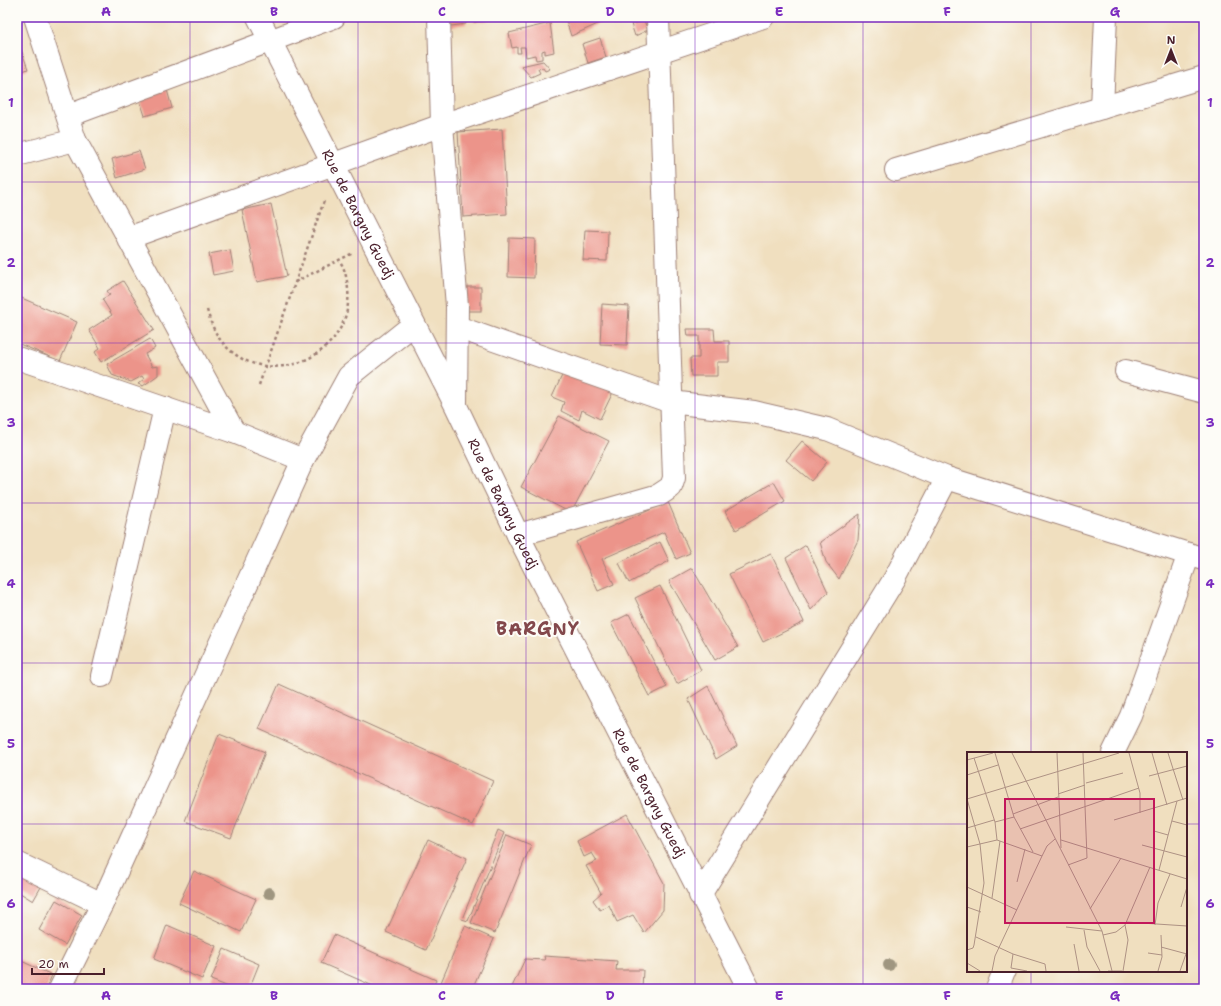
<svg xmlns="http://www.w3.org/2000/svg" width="1221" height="1006" font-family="'Shantell Sans',sans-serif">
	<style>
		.building { fill: #ec948a }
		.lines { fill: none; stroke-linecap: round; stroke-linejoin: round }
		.street-casing { stroke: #9d7f75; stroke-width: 24 }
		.path { stroke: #9d7f75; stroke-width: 2.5; stroke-dasharray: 3 3; stroke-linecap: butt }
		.street { stroke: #fff; stroke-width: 22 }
		.tree { fill: #9f9680 }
		.grid { fill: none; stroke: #7b2cbf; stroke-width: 1; stroke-opacity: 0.55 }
		.labels { text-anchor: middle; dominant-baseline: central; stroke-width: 4; stroke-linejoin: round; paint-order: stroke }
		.street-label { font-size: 14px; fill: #4a1f2b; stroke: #fdfcf7 }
		.district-label { font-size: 18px; font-weight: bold; letter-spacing: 1px; fill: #83484c; stroke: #fdfcf7 }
		.inset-road { fill: none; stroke: #ae9284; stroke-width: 1 }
		.view { fill: #c2185b; fill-opacity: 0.15; stroke: #c2185b; stroke-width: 2 }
		.inset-edge { fill: none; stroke: #4a1f2b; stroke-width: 2 }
		.neatline { fill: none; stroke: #7b2cbf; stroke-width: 1.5 }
		.grid-label { font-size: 13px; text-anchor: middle; font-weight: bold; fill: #7b2cbf }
	</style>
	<rect width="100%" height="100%" fill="#fdfcf7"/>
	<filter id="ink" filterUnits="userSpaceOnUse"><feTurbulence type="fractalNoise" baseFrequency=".025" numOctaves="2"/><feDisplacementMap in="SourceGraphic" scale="8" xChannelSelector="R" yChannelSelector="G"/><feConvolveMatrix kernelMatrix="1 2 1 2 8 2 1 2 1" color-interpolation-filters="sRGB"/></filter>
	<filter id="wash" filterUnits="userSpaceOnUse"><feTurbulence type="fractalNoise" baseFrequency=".012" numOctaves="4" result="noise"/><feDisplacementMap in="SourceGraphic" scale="16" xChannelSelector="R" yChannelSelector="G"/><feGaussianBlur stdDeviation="0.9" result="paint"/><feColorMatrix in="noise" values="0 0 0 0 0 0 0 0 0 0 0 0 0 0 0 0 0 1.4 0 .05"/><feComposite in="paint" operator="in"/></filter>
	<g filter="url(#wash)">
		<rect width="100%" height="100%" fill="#f0dfbf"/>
		<g id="blocks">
			<!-- building -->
			<g class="building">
				<path d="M450,17H465L466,24L451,26Z"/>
				<path d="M473,17H506V18L474,22Z"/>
				<path d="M565,17H598L600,23L571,36Z"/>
				<path d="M644,21L648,30L635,36L631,24Z"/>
				<path d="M550,23L554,52L545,54V50L542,51V59L536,60L535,55L526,57L525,47H520L521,53H517V47L512,48L509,33Z"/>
				<path d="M17,38L28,69L20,72L22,78L17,80Z"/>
				<path d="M600,38L606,57L588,63L582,44Z"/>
				<path d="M543,61L550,69L545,71L543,68L538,69L540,73L531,77L521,66Z"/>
				<path d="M166,86L172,108L145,116L138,94Z"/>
				<path d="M502,129L507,214L463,217L458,132Z"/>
				<path d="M139,151L145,169L117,178L112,159Z"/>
				<path d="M271,204L287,276L257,282L242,210Z"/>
				<path d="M585,230L608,231L607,261L583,260Z"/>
				<path d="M509,238L535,239L534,278L508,277Z"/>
				<path d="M230,250L234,271L213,275L209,254Z"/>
				<path d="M123,281L154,330L101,362L95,352L100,348L89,330L112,315L102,299L110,295L107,291Z"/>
				<rect x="466" y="287" width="15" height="24"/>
				<path d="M17,296L77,322L60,361L17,343Z"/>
				<path d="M602,304L629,306L627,345L600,344Z"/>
				<path d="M687,329H714L715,341H729V362H717V376H691L690,358H699V336H688Z"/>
				<path d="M150,339L155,348L145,354L152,367L158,366V375L143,386L138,384L144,379L142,376L131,382L112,375L107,364Z"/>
				<path d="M566,367L615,388L600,419L582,410L579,420L561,411L564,402L552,397Z"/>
				<path d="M559,416L609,441L571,513L521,487Z"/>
				<path d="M802,441L827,462L811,481L786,460Z"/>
				<path d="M774,482L785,501L736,530L725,511Z"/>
				<path d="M668,502L690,553L676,559L664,532L602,559L614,584L598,591L576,542Z"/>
				<path d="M860,514L858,540L839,579L826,562L820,542Z"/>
				<path d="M660,542L669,561L629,583L619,563Z"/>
				<path d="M806,545L828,592L811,610L786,558Z"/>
				<path d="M771,554L804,622L763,642L729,574Z"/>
				<path d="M692,568L738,647L715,660L669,581Z"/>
				<path d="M660,586L701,670L677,684L635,598Z"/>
				<path d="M629,614L667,687L649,696L611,623Z"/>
				<path d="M279,684L493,781L473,825L259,729Z"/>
				<path d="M708,686L737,746L716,759L688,699Z"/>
				<path d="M219,734L265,752L231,838L185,821Z"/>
				<path d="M627,814L664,883L663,910L644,933L633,915L617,922L609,905L600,910L593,900L601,893L586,866L597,861L592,853L584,857L577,841Z"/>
				<path d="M498,830L504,833L468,921L462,919Z"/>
				<path d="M507,835L531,845L495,933L471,923Z"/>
				<path d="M428,840L467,858L426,950L386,932Z"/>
				<path d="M194,871L256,899L241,932L179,903Z"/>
				<path d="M17,873L41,887L33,901L17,891Z"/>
				<path d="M56,900L82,915L65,945L39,930Z"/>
				<path d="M167,925L216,946L202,979L154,959Z"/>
				<path d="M465,926L494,939L472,989H445L439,987Z"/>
				<path d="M334,935L436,980L432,989H380L321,963Z"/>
				<path d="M224,949L259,964L249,989H234L211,980Z"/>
				<path d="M544,956L617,961L616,970H643L642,989H511L525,959L545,960Z"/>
				<path d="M17,959L52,975L46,989H17Z"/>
			</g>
		</g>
	</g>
	<g filter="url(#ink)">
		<use href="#blocks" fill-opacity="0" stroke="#9d7f75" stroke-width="1"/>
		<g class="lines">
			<!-- street casing -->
			<g class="street-casing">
				<g id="street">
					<path d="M35,17L75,140L234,432"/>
					<path id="s1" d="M258,17L456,406L518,535L749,989"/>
					<path d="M439,17L442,125L457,306L456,402"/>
					<path d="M1102,108L1106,17"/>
					<path d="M68,116L334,17"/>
					<path d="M17,155L75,140"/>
					<path d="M896,170L1204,77"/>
					<path d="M128,238L442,125L763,17"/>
					<path d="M457,327L671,402L754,412L827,429L947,478L1204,559"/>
					<path d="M17,358L234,432L303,460"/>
					<path d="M1126,371L1204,392"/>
					<path d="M518,535L659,495L671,487L674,478L658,17"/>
					<path d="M102,676L165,408"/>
					<path d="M1113,753L1131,716L1189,554"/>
					<path d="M17,863L102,904"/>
					<path d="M700,895L895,578L947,478"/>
					<path d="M60,989L102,904L303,460L349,376L414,324"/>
					<path d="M997,989L1004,971"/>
				</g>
			</g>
			<!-- path -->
			<g class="path">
				<path d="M295,282L353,253"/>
				<path d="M207,310C210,320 213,329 219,338C260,396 355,359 348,289C347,279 345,268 339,260"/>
				<path d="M259,385L324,201"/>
			</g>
			<!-- street -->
			<use href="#street" class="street"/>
		</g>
		<!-- trees -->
		<g class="tree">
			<circle cx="269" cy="893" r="6"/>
			<circle cx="889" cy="965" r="6"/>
		</g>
	</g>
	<!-- grid -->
	<path class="grid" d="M190,17V989M358,17V989M526,17V989M695,17V989M863,17V989M1031,17V753M17,182H1204M17,343H1204M17,503H1204M17,663H1204M17,824H968M1186,824H1204M1031,971V989"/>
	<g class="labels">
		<!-- street labels -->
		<g class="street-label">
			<text stroke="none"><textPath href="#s1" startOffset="221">Rue de Bargny Guedj</textPath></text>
			<text stroke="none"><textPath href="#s1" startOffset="545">Rue de Bargny Guedj</textPath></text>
			<text stroke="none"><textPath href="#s1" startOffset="869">Rue de Bargny Guedj</textPath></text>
		</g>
		<!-- district labels -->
		<g class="district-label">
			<text x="538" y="629">BARGNY</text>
		</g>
	</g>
	<!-- overview -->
	<g transform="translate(967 752)">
		<rect width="220" height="220" fill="#f0dfbf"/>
		<path class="inset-road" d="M28,1L47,65L66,100M45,1L135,179L145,219M90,1L94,96M162,1L173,41V61M185,1L200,53M201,1L216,48M7,6L28,70M0,8L26,1M0,23L31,13M182,24L220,14M119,31L156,21M91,42L118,33M0,47L13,92L17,131L7,193L6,196L0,198M0,47L152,1M46,62L91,45M147,68L220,46M205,69L220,73M0,76L27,68M53,77L172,36M187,79L201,83M30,88L28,70L47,65M94,88L220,127M175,93L220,105M0,95L30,88L75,104M101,113L120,106L116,1M192,118L210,49M50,130L58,97M0,135L50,158M25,146L33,89M0,155L14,160M214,155L220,135M123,157L154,106M159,170L220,174M188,173L191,151L203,122M99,175L135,179M117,178L120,195L133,219M136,183L149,180L158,173L183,115M9,185L46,202L78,212L79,219M107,192L112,219M194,195L220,202M181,201L195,203M46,202L44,216L60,219M0,211L13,219M25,219L28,204L75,104L80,94L88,87M141,219H155M156,219L161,188L158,173M191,219L195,205L194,183M213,219L219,202"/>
		<path class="view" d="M38,47H187V171H38Z"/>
		<rect width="220" height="220" class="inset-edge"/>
	</g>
	<!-- margin -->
	<rect width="1221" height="1006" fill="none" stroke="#fdfcf7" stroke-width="44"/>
	<!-- north arrow -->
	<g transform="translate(1171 50)" stroke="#fdfcf7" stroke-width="3" paint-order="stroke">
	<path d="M0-3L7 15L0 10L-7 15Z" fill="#4a1f2b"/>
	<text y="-6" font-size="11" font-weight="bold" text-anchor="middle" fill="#4a1f2b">N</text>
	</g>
	<!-- scale -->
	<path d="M32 968v6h72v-6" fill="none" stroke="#4a1f2b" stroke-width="2"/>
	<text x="38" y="968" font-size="12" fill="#4a1f2b" stroke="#fdfcf7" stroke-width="3" paint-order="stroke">20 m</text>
	<rect x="22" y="22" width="1177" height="962" class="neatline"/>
	<g class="grid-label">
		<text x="106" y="16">A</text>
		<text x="274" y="16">B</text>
		<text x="442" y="16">C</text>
		<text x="610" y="16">D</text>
		<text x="779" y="16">E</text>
		<text x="947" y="16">F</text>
		<text x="1115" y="16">G</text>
		<text x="11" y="107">1</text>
		<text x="1210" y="107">1</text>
		<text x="11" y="267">2</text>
		<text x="1210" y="267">2</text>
		<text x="11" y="427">3</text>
		<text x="1210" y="427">3</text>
		<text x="11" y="588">4</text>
		<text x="1210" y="588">4</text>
		<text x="11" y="748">5</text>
		<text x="1210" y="748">5</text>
		<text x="11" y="908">6</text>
		<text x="1210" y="908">6</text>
		<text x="106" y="1000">A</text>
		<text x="274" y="1000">B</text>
		<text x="442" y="1000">C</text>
		<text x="610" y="1000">D</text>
		<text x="779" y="1000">E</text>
		<text x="947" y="1000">F</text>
		<text x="1115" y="1000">G</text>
	</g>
</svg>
